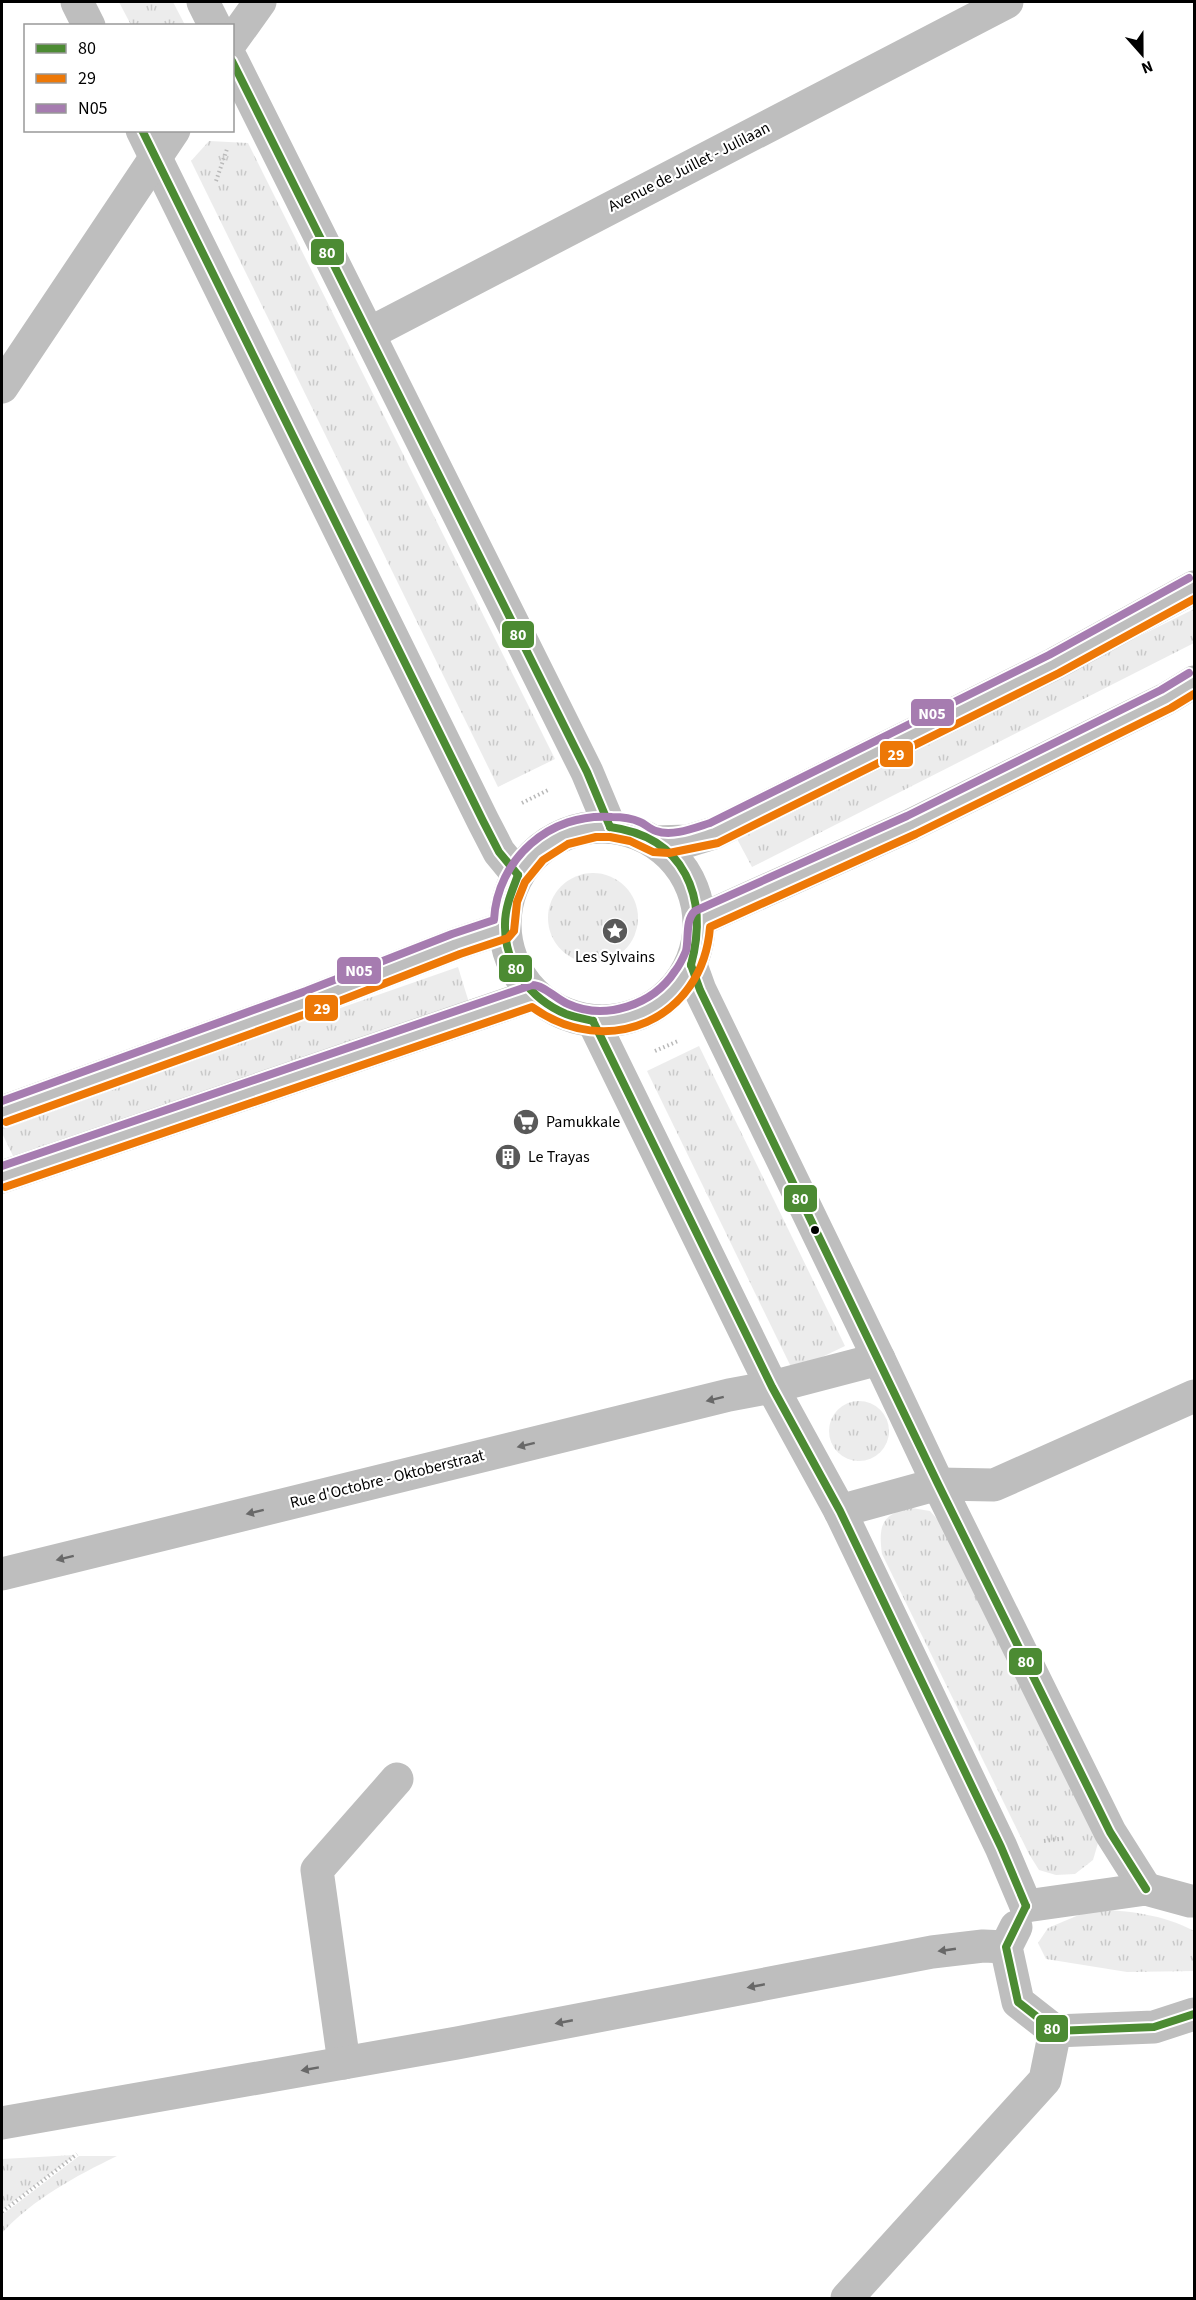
<svg xmlns="http://www.w3.org/2000/svg" width="1196" height="2300" font-family="'Source Sans 3',sans-serif">
	<style>
		.grass { fill: url(#grass-tufts) }
		.lines { fill: none; stroke-linecap: round; stroke-linejoin: round }
		.path { stroke: #b9b9b9; stroke-width: 4; stroke-dasharray: 1.5 3; stroke-linecap: butt }
		.minor { stroke: #bebebe; stroke-width: 33 }
		.bus-1-casing { stroke: #fff; stroke-width: 12 }
		.bus-2-casing { stroke: #fff; stroke-width: 12 }
		.bus-3-casing { stroke: #fff; stroke-width: 12 }
		.bus-1 { stroke: #4c8b33; stroke-width: 8 }
		.bus-2 { stroke: #ed7807; stroke-width: 8 }
		.bus-3 { stroke: #a67cb0; stroke-width: 8 }
		.oneway { fill: #686868 }
		.bus-dot { fill: #000; stroke: #fff; stroke-width: 2 }
		.labels { text-anchor: middle; dominant-baseline: central; stroke-width: 4.5; stroke-linejoin: round; paint-order: stroke }
		.street-label { font-size: 16px; fill: #000; stroke: #fff }
		.poi-label { font-size: 16px; fill: #000; stroke: #fff; text-anchor: start }
		.line-badge { stroke: #fff; stroke-width: 2 }
		.badge-label { font-size: 16px; text-anchor: middle; font-weight: bold; fill: #fff }
	</style>
	<defs>
		<pattern id="grass-tufts" width="24" height="20" patternUnits="userSpaceOnUse" patternTransform="scale(1.5)"><rect width="24" height="20" fill="#ececec"/><path d="M3 7l-1-3M5 7V3M7 7l1-3M15 17l-1-3M17 17v-4M19 17l1-3" fill="none" stroke="#c9c9c9"/></pattern>
	</defs>
	<rect width="100%" height="100%" fill="#fff"/>
	<!-- grass -->
	<g class="grass">
		<path d="M119,2H173L185,25H131Z"/>
		<path d="M209,141L248,143L555,759L498,787L191,161Z"/>
		<path d="M1194,609V643L752,867L736,837Z"/>
		<circle cx="593" cy="918" r="45"/>
		<path d="M458,967L470,1006L14,1158L2,1133V1126Z"/>
		<path d="M699,1046L845,1346L793,1371L647,1071Z"/>
		<circle cx="859" cy="1431" r="30"/>
		<path d="M912,1508L930,1511L945,1528L1098,1843L1093,1860L1075,1874L1056,1875L1039,1870L1029,1854L882,1554C878,1525 882,1513 912,1508Z"/>
		<path d="M1093,1909C1129,1911 1162,1914 1194,1931V1971L1127,1972L1046,1959L1038,1943L1048,1928Z"/>
		<path d="M75,2155L2,2210V2159Z"/>
		<path d="M79,2156H117C76,2176 33,2199 2,2233V2215Z"/>
	</g>
	<g class="lines">
		<!-- path -->
		<g class="path">
			<path d="M216,181L227,149"/>
			<path d="M522,803L548,790"/>
			<path d="M655,1051L678,1041"/>
			<path d="M1044,1841L1066,1838"/>
			<path d="M2,2212L77,2154"/>
		</g>
		<!-- minor -->
		<g class="minor">
			<path d="M77,2L89,26"/>
			<path d="M203,2L215,26"/>
			<path d="M232,41L260,2"/>
			<path d="M232,60L587,772L610,827"/>
			<path d="M142,130L483,821L499,852L518,875"/>
			<path d="M370,333L1007,2"/>
			<path d="M2,387L174,130"/>
			<circle cx="602" cy="924" r="97"/>
			<path d="M655,842L688,841L714,833L1054,664L1194,587"/>
			<path d="M700,920L911,825L1166,699L1194,682"/>
			<path d="M691,965L700,990L879,1359L938,1484L1110,1832L1146,1889"/>
			<path d="M593,1021L772,1387L840,1511L1001,1847L1026,1906"/>
			<path d="M2,1112L310,1001L456,944L504,928"/>
			<path d="M2,1177L534,995"/>
			<path d="M840,1511L938,1484L994,1485L1194,1396"/>
			<path d="M2,1574L729,1395L772,1387L879,1359"/>
			<path d="M1026,1906L1146,1889L1190,1901H1194"/>
			<path d="M1016,1927L1006,1947L1018,2002L1055,2031L1154,2027L1194,2014"/>
			<path d="M344,2063L317,1870L397,1779"/>
			<path d="M2,2123L457,2043L932,1952L983,1946L1006,1947"/>
			<path d="M847,2298L1045,2080L1055,2031"/>
		</g>
		<!-- bus-1 casing -->
		<g class="bus-1-casing">
			<g id="bus-1">
				<path d="M232,61L587,772L610,827"/>
				<path d="M142,130L483,821L499,852L518,875"/>
				<path d="M610,827C685,837 709,897 691,965"/>
				<path d="M518,875C512,891 505,907 505,924C504,964 530,999 566,1014C574,1017 584,1019 593,1021"/>
				<path d="M691,965L700,990L938,1484L1110,1832L1146,1889"/>
				<path d="M593,1021L772,1387L840,1511L1001,1847L1026,1906"/>
				<path d="M1026,1906L1006,1947L1018,2002L1055,2031L1154,2027L1194,2014"/>
			</g>
		</g>
		<!-- bus-2 casing -->
		<g class="bus-2-casing">
			<g id="bus-2">
				<path d="M6,1122L314,1011L460,954L508,938L514,931L517,902L525,882L543,860L568,844L596,837H610L630,841L653,852L669,853L718,843L1059,673L1194,599"/>
				<path d="M5,1187L532,1007C607,1061 703,1020 710,927L916,834L1171,708L1194,694"/>
			</g>
		</g>
		<!-- bus-3 casing -->
		<g class="bus-3-casing">
			<g id="bus-3">
				<path d="M2,1101L306,991L452,934L494,920C497,859 550,812 612,817C621,817 631,818 640,822C645,824 650,829 656,831C672,837 694,828 710,823L1049,655L1189,578"/>
				<path d="M2,1166L532,985C544,985 556,999 568,1004C605,1021 653,1005 675,971C680,965 683,958 686,951C689,939 685,920 695,911L907,816L1161,690L1189,673"/>
			</g>
		</g>
		<!-- bus-1 -->
		<use href="#bus-1" class="bus-1"/>
		<!-- bus-2 -->
		<use href="#bus-2" class="bus-2"/>
		<!-- bus-3 -->
		<use href="#bus-3" class="bus-3"/>
	</g>
	<!-- one-way arrows -->
	<defs><path id="oneway-solid" d="M-6-.8H1V-3.2L6.5 0L1 3.2V.8H-6Z" transform="scale(1.5)"/></defs>
	<g class="oneway">
		<use href="#oneway-solid" transform="translate(715 1399) rotate(166)"/>
		<use href="#oneway-solid" transform="translate(526 1445) rotate(166)"/>
		<use href="#oneway-solid" transform="translate(255 1512) rotate(166)"/>
		<use href="#oneway-solid" transform="translate(65 1558) rotate(166)"/>
		<use href="#oneway-solid" transform="translate(947 1950) rotate(172)"/>
		<use href="#oneway-solid" transform="translate(756 1986) rotate(169)"/>
		<use href="#oneway-solid" transform="translate(564 2022) rotate(169)"/>
		<use href="#oneway-solid" transform="translate(310 2069) rotate(170)"/>
	</g>
	<!-- icons -->
	<defs>
		<g id="sight-disc" transform="scale(1.35)"><circle r="9.5" fill="#595959" stroke="#fff"/><path d="M0-6L1.8-2.2L6-1.7L2.9 1.2L3.7 5.4L0 3.3L-3.7 5.4L-2.9 1.2L-6-1.7L-1.8-2.2Z" fill="#fff"/></g>
		<g id="supermarket-disc" transform="scale(1.35)"><circle r="9.5" fill="#595959" stroke="#fff"/><path d="M-6-5.5h2.5l.6 2H6L4.5 2H-2.5L-4.4-4H-6ZM-1.5 3.2a1.3 1.3 0 1 0 .1 0ZM3 3.2a1.3 1.3 0 1 0 .1 0Z" fill="#fff"/></g>
		<g id="building-disc" transform="scale(1.35)"><circle r="9.5" fill="#595959" stroke="#fff"/><path d="M-4-6H4V6H1V3H-1V6H-4ZM-2.5-4.3h1.7v1.8h-1.7ZM.8-4.3h1.7v1.8H.8ZM-2.5-1h1.7V.8h-1.7ZM.8-1h1.7V.8H.8Z" fill="#fff"/></g>
	</defs>
	<g fill-rule="evenodd">
		<use href="#sight-disc" x="615" y="931"/>
		<use href="#supermarket-disc" x="526" y="1122"/>
		<use href="#building-disc" x="508" y="1157"/>
	</g>
	<!-- markers -->
	<circle class="bus-dot" cx="815" cy="1230" r="5"/>
	<g class="labels">
		<!-- street labels -->
		<g class="street-label">
			<text transform="translate(689 167) rotate(-27)">Avenue de Juillet - Julilaan</text>
			<text transform="translate(387 1479) rotate(-14)">Rue d'Octobre - Oktoberstraat</text>
		</g>
		<!-- poi labels -->
		<g class="poi-label">
			<text x="615" y="957" text-anchor="middle">Les Sylvains</text>
			<text x="546" y="1122">Pamukkale</text>
			<text x="528" y="1157">Le Trayas</text>
		</g>
	</g>
	<g class="line-badge">
		<rect x="310" y="238" width="35" height="28" rx="6" fill="#4c8b33"/>
		<rect x="501" y="620" width="34" height="29" rx="6" fill="#4c8b33"/>
		<rect x="910" y="698" width="45" height="29" rx="6" fill="#a67cb0"/>
		<rect x="879" y="740" width="35" height="28" rx="6" fill="#ed7807"/>
		<rect x="498" y="954" width="35" height="29" rx="6" fill="#4c8b33"/>
		<rect x="336" y="956" width="46" height="29" rx="6" fill="#a67cb0"/>
		<rect x="304" y="994" width="35" height="28" rx="6" fill="#ed7807"/>
		<rect x="783" y="1184" width="35" height="29" rx="6" fill="#4c8b33"/>
		<rect x="1008" y="1647" width="35" height="29" rx="6" fill="#4c8b33"/>
		<rect x="1035" y="2014" width="34" height="29" rx="6" fill="#4c8b33"/>
	</g>
	<g class="badge-label">
		<text x="327" y="258">80</text>
		<text x="518" y="640">80</text>
		<text x="932" y="719">N05</text>
		<text x="896" y="760">29</text>
		<text x="516" y="974">80</text>
		<text x="359" y="976">N05</text>
		<text x="322" y="1014">29</text>
		<text x="800" y="1204">80</text>
		<text x="1026" y="1667">80</text>
		<text x="1052" y="2034">80</text>
	</g>
	<!-- border -->
	<rect width="1196" height="2300" fill="none" stroke="#000000" stroke-width="6"/>
	<!-- legend -->
	<rect x="24" y="24" width="210" height="108" fill="#ffffff" stroke="#999999" stroke-width="1.5"/>
	<rect x="36" y="44" width="30" height="9" fill="#4c8b33" stroke="#999999" stroke-width="1.5"/>
	<text x="78" y="54" font-size="18" fill="#000000">80</text>
	<rect x="36" y="74" width="30" height="9" fill="#ed7807" stroke="#999999" stroke-width="1.5"/>
	<text x="78" y="84" font-size="18" fill="#000000">29</text>
	<rect x="36" y="104" width="30" height="9" fill="#a67cb0" stroke="#999999" stroke-width="1.5"/>
	<text x="78" y="114" font-size="18" fill="#000000">N05</text>
	<!-- north arrow -->
	<g transform="translate(1142 54) rotate(159)" stroke="#ffffff" stroke-width="4.5" paint-order="stroke">
	<path d="M0-4.5L10 22L0 15L-10 22Z" fill="#000000"/>
	<text y="-9" font-size="16" font-weight="bold" text-anchor="middle" fill="#000000">N</text>
	</g>
</svg>
